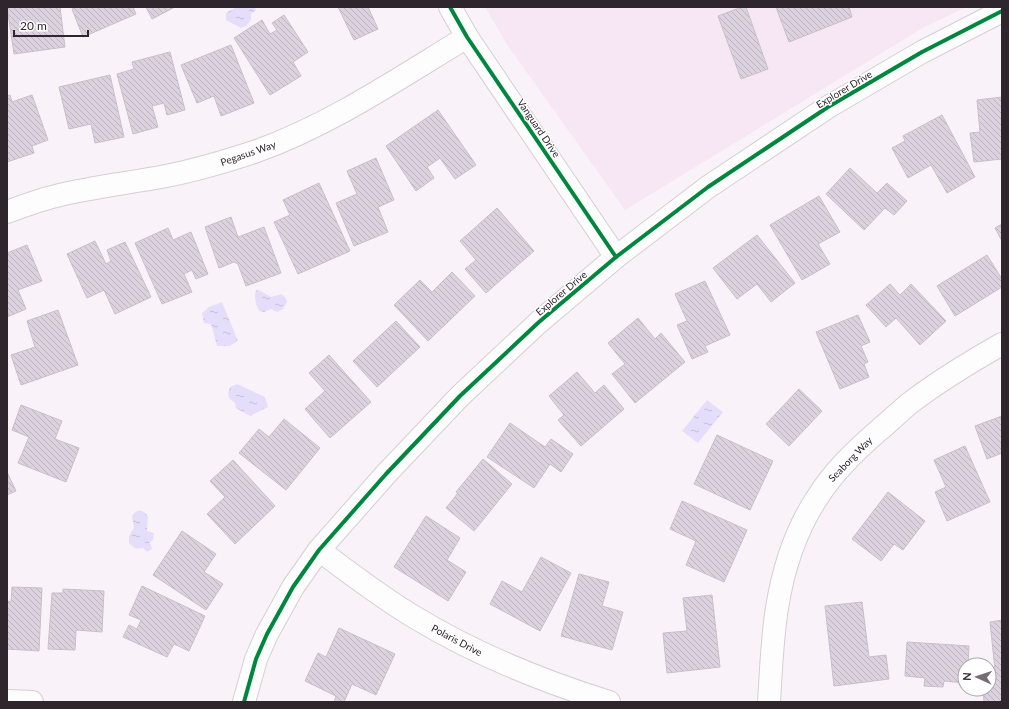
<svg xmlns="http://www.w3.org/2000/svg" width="1009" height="709" font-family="Lato,sans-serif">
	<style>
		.built { fill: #f7e6f3 }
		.water { fill: url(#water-ripples) }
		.building { fill: url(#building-back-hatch); stroke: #c7c0c9 }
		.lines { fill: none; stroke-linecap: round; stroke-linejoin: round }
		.minor-casing { stroke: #d6ced4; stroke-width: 24 }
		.tertiary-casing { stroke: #d6ced4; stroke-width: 24 }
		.minor { stroke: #fefdfe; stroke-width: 22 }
		.tertiary { stroke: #fefdfe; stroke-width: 22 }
		.cycleway-casing { stroke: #fff; stroke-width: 6 }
		.cycleway { stroke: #00873e; stroke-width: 4 }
		.labels { text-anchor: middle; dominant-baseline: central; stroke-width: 3; stroke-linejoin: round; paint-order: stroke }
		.street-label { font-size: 10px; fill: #2f262d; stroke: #fff }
	</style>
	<defs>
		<pattern id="water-ripples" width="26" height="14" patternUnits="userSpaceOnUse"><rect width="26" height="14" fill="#e5defa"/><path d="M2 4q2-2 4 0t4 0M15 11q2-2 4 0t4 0" fill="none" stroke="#c5bed7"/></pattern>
		<pattern id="building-back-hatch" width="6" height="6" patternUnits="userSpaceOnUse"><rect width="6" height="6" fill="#dcd2df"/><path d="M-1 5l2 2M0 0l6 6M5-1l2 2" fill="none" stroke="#bdb4c0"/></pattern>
	</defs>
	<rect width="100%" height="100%" fill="#faf2f9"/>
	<!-- built -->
	<path class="built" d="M485,7H967L924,27L625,210L508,46Z"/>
	<!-- water -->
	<g class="water">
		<path d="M236,7H255L256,10L251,14V20L246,26L241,28L226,20V13Z"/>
		<path d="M257,289L271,297L281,294L285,297L287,302L283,309L277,312L271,309L264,312L259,311C256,305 253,295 257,289Z"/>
		<path d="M222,302L238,341L230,346H217L211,324L204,323L202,313L209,307Z"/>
		<path d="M237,384L265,397L268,407L250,416L236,408L235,403L229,398L228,393L230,387Z"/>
		<path d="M707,400L723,412L698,443L682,431Z"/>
		<path d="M139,510L144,512L148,516L147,531L154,533L153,540L149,543L151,545L152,549L147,552L143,548C136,550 134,548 129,543V536L134,528L132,516L134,513Z"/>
	</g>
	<!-- building -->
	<g class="building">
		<path d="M7,7H60L65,47L14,54Z"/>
		<path d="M76,7H133L136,14L83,37L72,9Z"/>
		<path d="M146,7H175L152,19Z"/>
		<path d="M338,7H368L378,29L354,40Z"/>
		<path d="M742,7H746L768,69L741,79L718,16Z"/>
		<path d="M776,7H849L852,17L789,42Z"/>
		<path d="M284,15L308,52L293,62L301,76L270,95L234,38L262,20L270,34L277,30L272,23Z"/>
		<path d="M231,45L254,103L221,116L214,96L197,103L181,65Z"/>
		<path d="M170,52L185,110L167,115L164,103L152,106L158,127L133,134L117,74L134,69L132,62Z"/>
		<path d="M110,75L124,137L95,143L91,124L69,129L59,87Z"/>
		<path d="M10,95L12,102L32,95L48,140L32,146L34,153L7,162V96Z"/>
		<path d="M1002,97V159L974,162L970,133L980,132L977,100Z"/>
		<path d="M438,110L476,165L455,179L440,158L427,167L434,178L416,191L386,146Z"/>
		<path d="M942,115L975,177L947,193L931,165L908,178L892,148L905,141L903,136Z"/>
		<path d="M376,158L394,200L378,207L388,232L354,246L336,203L357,194L347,171Z"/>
		<path d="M850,168L877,193L887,183L907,201L894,215L885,208L864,230L826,194Z"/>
		<path d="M319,183L350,251L298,274L274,222L290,215L283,200Z"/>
		<path d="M819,196L840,232L818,244L830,264L802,280L770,225Z"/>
		<path d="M497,208L534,251L486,293L465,269L476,260L460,241Z"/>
		<path d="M231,217L238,237L264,227L281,273L246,286L238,264L234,262L219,268L205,227Z"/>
		<path d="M1002,224V241L995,228Z"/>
		<path d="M168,228L173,240L191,232L208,274L196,279L192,270L184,274L192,292L162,304L135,243Z"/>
		<path d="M757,235L795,283L771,302L757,284L737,299L713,268Z"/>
		<path d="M95,241L106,264L111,261L107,250L125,242L151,297L115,314L104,290L87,298L67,254Z"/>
		<path d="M27,245L42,281L18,290L26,309L7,317V253Z"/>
		<path d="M987,255L1002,279V287L955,316L937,286Z"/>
		<path d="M452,272L475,296L428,341L394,305L420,280L432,292Z"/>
		<path d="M705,281L730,335L705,346L708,352L692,359L677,325L687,321L675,294Z"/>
		<path d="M890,284L900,295L911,284L946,321L920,345L896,318L886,327L866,305Z"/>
		<path d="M58,310L78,365L21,385L11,355L35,347L27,321Z"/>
		<path d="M858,315L870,342L861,346L868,362L864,364L869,377L840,389L816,332Z"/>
		<path d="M638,318L655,339L661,333L685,362L635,403L612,374L625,364L608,343Z"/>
		<path d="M396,321L420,347L377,387L353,361Z"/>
		<path d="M329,355L371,402L330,438L305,409L325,391L309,373Z"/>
		<path d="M577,372L595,393L604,385L624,409L581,446L558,420L564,415L549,396Z"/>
		<path d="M799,389L822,411L789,446L766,424Z"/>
		<path d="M21,405L62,421L55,439L79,448L66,482L18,463L29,437L12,430Z"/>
		<path d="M1002,416V453L987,459L975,426Z"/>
		<path d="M284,419L320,448L286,490L239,453L259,429L269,437Z"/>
		<path d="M510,423L545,447L551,439L573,454L561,472L550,464L534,488L487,457Z"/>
		<path d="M717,435L773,461L750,510L694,484Z"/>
		<path d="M965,446L990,502L947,521L935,492L946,487L934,460Z"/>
		<path d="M483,459L512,484L474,531L446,508L458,493L456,492Z"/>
		<path d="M233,460L275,506L235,544L207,514L225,497L210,481Z"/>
		<path d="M7,472L16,491L7,495Z"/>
		<path d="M888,492L925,521L903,550L894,544L881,561L852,539Z"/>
		<path d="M682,501L747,530L724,582L686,565L696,541L670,529Z"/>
		<path d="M426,516L460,538L447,560L466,572L448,601L394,567Z"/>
		<path d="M182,531L216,554L204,572L223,584L206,610L153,575Z"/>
		<path d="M541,557L571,573L540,631L490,604L502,581L522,592Z"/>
		<path d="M579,574L609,582L602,606L623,612L612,650L561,636Z"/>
		<path d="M142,586L205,616L189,651L174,644L167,657L123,637L129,625L137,629L141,620L129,615Z"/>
		<path d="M12,587L42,588L39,651L7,649V601L11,602Z"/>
		<path d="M63,589L104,591L102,632L76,630L75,650L48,649L52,593H63Z"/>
		<path d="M712,595L720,667L667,673L663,633L687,631L683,598Z"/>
		<path d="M862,602L869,657L886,655L889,679L834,686L825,606Z"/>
		<path d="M1002,620V702H984L983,689H989V680H996L990,622Z"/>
		<path d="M339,628L395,654L376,695L352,684L344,702H334L336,696L305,681L318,653L326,657Z"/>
		<path d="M907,642L969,646L968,665H965V683L944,681L943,687L924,686L925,678L905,676Z"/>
	</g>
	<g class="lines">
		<!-- minor casing -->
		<g class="minor-casing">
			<g id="minor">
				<path d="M450,7L467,37L616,257"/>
				<path d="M7,212C23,206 39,200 56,196C92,187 130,183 166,176C197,170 227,161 257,151C332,124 399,78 467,37"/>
				<path d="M319,550C351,574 382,598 416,618C477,655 542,681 609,702"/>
				<path d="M7,701L32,702"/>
				<path d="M769,702C771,671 772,639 777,608C783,570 796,530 817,498C833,472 855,451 878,431C889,422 899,412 910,403C939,381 970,362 1002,344"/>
			</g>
		</g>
		<!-- tertiary casing -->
		<g class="tertiary-casing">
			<path id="tertiary" d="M244,702L256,659L267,634L293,587L319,550L386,474L460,396L539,322L616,257L708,187L828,107L922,52L1002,11"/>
		</g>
		<!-- minor -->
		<use href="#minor" class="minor"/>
		<!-- tertiary -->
		<use href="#tertiary" class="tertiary"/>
		<!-- cycleway casing -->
		<g class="cycleway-casing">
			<g id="cycleway">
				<path d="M450,7L467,37L616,257"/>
				<path d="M244,702L256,659L267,634L293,587L319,550L386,474L460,396L539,322L616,257L708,187L828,107L922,52L1002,11"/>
			</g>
		</g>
		<!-- cycleway -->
		<use href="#cycleway" class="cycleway"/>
	</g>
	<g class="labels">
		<!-- street labels -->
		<g class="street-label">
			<text transform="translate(844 89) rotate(-31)">Explorer Drive</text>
			<text transform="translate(539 128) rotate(56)">Vanguard Drive</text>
			<text transform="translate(248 153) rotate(-19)">Pegasus Way</text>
			<text transform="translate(561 293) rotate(-40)">Explorer Drive</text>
			<text transform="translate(850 459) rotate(-46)">Seaborg Way</text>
			<text transform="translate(457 640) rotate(28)">Polaris Drive</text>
		</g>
	</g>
	<!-- border -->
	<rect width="1009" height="709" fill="none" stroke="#2f262d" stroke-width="16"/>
	<!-- north arrow -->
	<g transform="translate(977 677) rotate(273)"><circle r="19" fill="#ffffff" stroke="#aca8ab"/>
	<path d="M0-3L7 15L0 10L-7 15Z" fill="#766d74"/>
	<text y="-6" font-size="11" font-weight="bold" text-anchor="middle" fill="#2f262d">N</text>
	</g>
	<!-- scale -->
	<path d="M14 30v6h74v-6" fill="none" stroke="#2f262d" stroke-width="2"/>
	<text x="20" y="30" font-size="12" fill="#2f262d" stroke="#ffffff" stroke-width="3" paint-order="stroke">20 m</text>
</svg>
